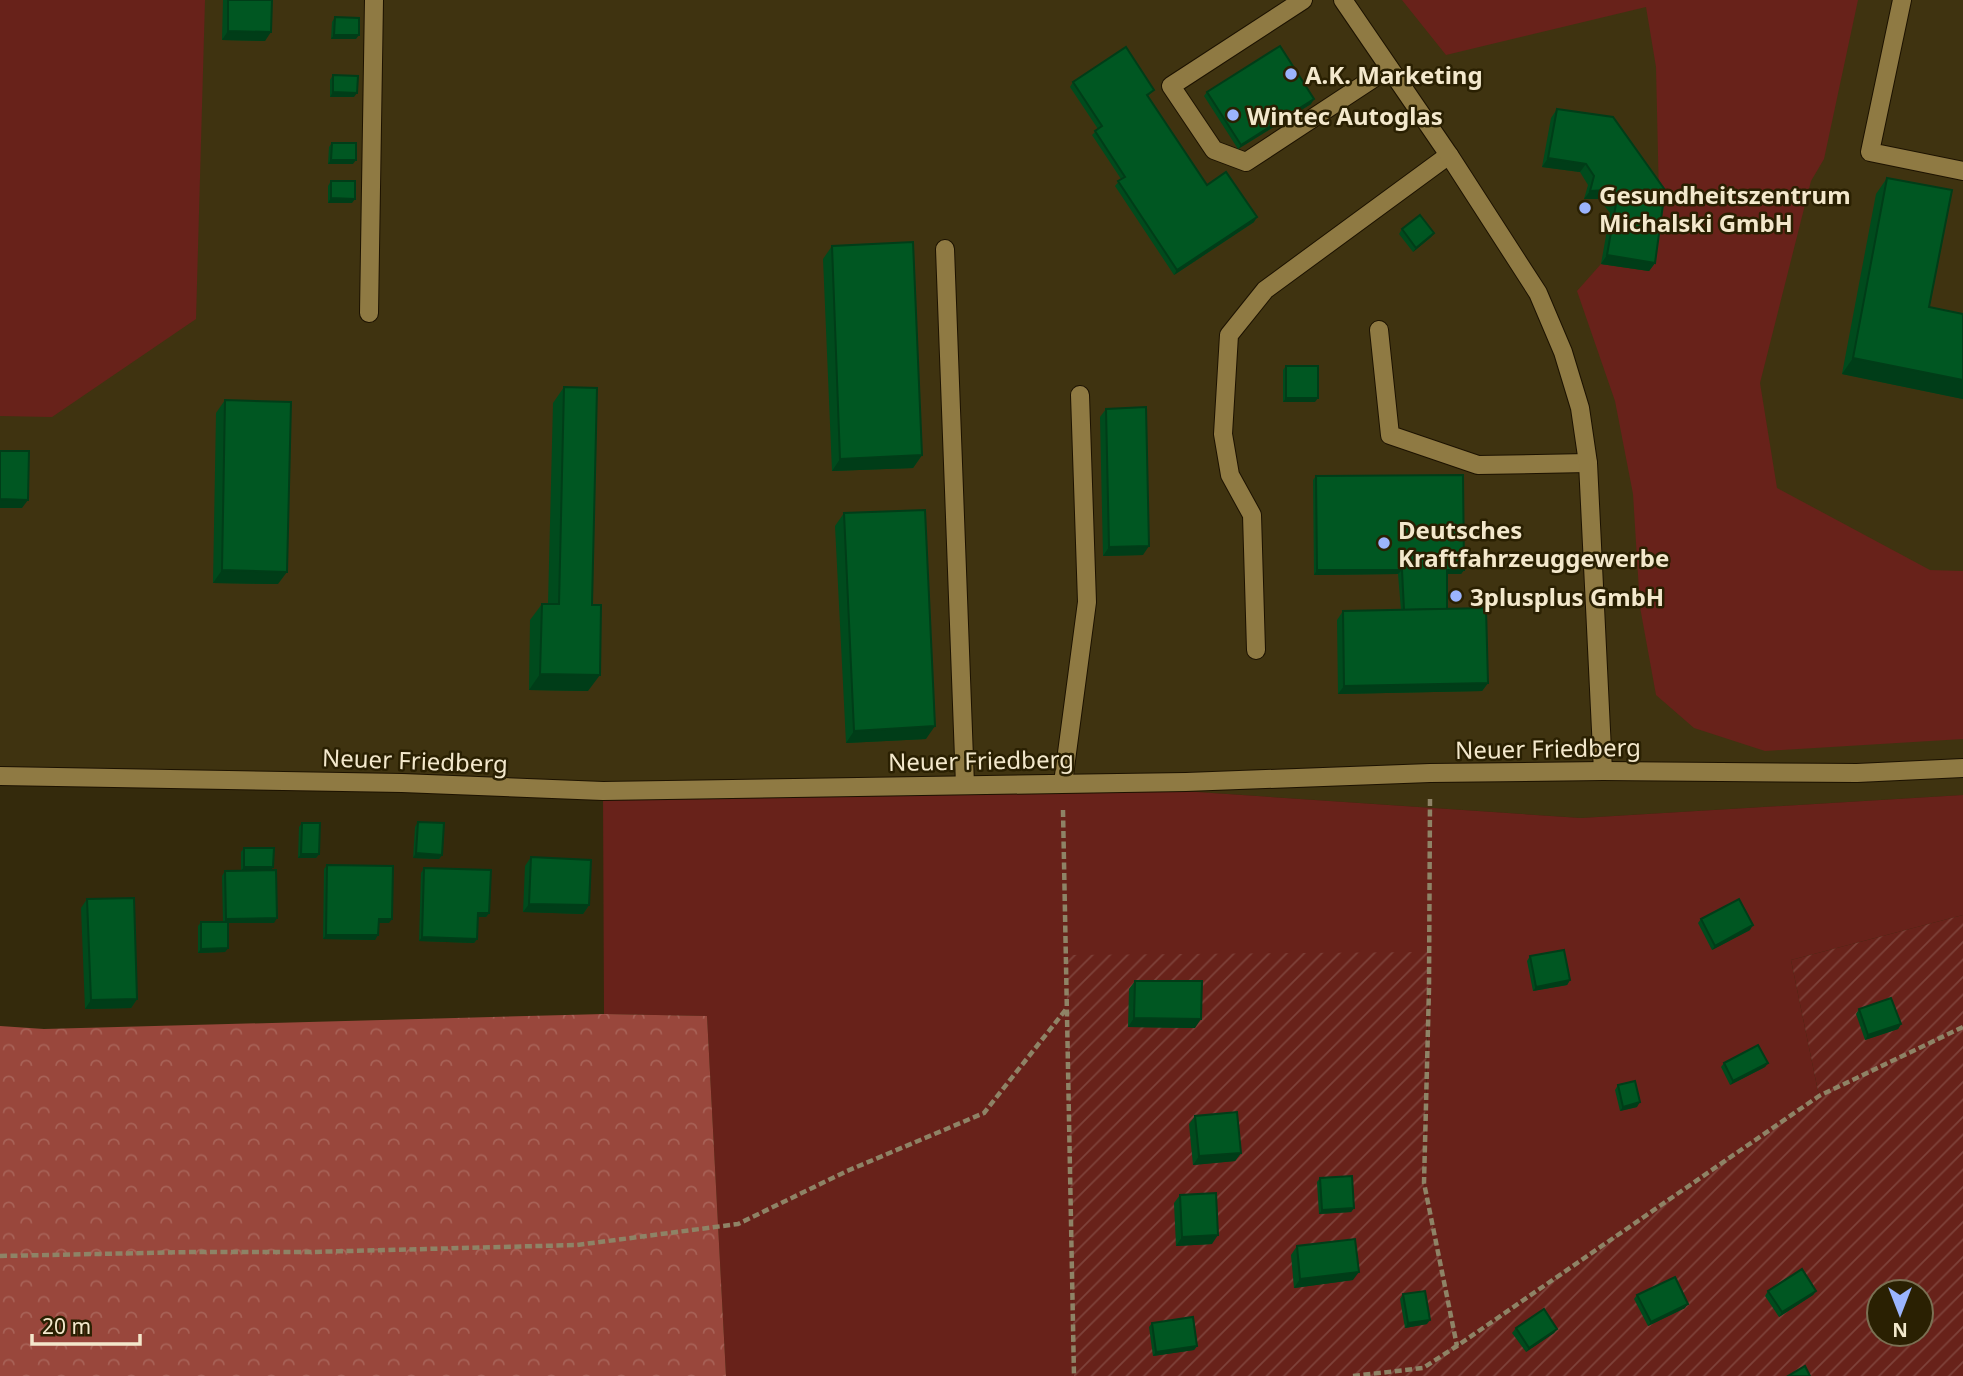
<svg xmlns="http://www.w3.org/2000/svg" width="1963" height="1376" font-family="'Noto Sans',sans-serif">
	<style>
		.built { fill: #3f3310 }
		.green { fill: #68221a }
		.forest { fill: url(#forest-crowns) }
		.garden { fill: url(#garden-furrows); fill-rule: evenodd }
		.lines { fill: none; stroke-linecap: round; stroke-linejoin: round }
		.lane-casing { stroke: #1c1200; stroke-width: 20 }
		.street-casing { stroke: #1c1200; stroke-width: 20 }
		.path { stroke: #8e8366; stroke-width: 4.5; stroke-dasharray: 7 3.5; stroke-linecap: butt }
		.lane { stroke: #8f7a43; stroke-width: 18 }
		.street { stroke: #8f7a43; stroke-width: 18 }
		.wall { fill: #004b1d }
		.shaded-wall { fill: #003d18 }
		.building { fill: #005722; stroke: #003d18; stroke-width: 2 }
		.poi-dot { fill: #9bb4fd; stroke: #2a2002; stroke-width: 2.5 }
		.labels { text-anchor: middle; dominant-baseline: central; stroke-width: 5; stroke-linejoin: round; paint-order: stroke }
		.poi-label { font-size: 24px; font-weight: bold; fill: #f3e8cc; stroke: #2a2002; text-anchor: start }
		.street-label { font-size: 24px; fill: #f3e8cc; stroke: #2a2002 }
	</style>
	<defs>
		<pattern id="forest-crowns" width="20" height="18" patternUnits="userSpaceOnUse" patternTransform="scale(1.75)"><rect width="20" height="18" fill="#99473c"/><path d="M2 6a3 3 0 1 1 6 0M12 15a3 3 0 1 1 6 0" fill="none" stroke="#a86257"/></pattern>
		<pattern id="garden-furrows" width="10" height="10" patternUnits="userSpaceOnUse" patternTransform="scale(1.75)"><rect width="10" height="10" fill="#68221a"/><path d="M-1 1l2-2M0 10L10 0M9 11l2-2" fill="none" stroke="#7e423a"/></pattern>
	</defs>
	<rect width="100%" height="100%" fill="#342a0c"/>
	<!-- built -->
	<path class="built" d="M0,0H1963V795L1581,818L1063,783L680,789L0,776Z"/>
	<!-- green -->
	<g class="green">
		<path d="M0,0H205L196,319L52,417L0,416Z"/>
		<path d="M1402,0H1858L1824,159L1811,181L1760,383L1777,488L1930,570L1963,571V739L1765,751L1694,728L1656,695L1640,607L1633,494L1615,401L1577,291L1601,264L1649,271L1659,199L1656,67L1646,7L1446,55Z"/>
		<path d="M1063,783L1581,818L1963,795V915L1791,960L1819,1096L1457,1346L1424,1183L1429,988L1067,955L1074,1376H726L707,1016L604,1014L603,791Z"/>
	</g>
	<!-- forest -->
	<path class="forest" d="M604,1014L707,1016L726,1376H0V1026L44,1029Z"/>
	<!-- garden -->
	<path class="garden" d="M1963,915V1376H1074L1066,955L1429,952L1424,1183L1458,1346L1819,1096L1791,960ZM1879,1292H1921V1334H1879Z"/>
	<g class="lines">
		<!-- lane casing -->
		<g class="lane-casing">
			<g id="lane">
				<path d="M1303,0L1171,86L1214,150L1246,162L1389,68"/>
				<path d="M1902,0L1870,152L1963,171"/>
				<path d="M945,249L965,785"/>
				<path d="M369,313L374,0"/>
				<path d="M1379,330L1390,435L1478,465L1588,463"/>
				<path d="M1256,650L1252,515L1230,475L1223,434L1229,335L1265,290L1449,155"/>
				<path d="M1063,783L1087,602L1080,395"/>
			</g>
		</g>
		<!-- street casing -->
		<g class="street-casing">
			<g id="street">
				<path d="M1343,0L1449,155L1538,293L1563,352L1580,408L1588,463L1603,771"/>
				<path d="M0,776L402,783L603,791L1186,782L1430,773L1603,771L1857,773L1963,768"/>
			</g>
		</g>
		<!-- path -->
		<g class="path">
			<path d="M1430,799L1429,988L1424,1183L1457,1346"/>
			<path d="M1063,810L1074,1376"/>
			<path d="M0,1256L192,1252H311L577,1245L738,1224L847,1171L984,1113L1067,1008"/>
			<path d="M1353,1376L1423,1368L1457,1346L1819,1096L1963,1027"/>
		</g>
		<!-- lane -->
		<use href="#lane" class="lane"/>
		<!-- street -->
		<use href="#street" class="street"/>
	</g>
	<!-- wall -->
	<g class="wall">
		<path d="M223,0H272L265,41L222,40Z"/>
		<path d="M335,17L356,39H331L332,22Z"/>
		<path d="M333,75L354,97H330V80Z"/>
		<path d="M1073,82L1154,90L1148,96L1207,185L1254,222L1174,275L1115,186L1121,179L1092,135L1098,129L1070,87Z"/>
		<path d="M1207,92L1311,104L1238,149L1204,96Z"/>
		<path d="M1557,109L1655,263L1649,271L1601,264L1610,213L1599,199H1584L1588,185L1580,172L1542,167L1551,118Z"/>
		<path d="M332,143L353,164H328L329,147Z"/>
		<path d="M1887,178L1929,307L1963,314V399L1842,374L1876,194Z"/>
		<path d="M331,181L352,203H328V186Z"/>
		<path d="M1402,229L1434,233L1431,237L1413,252L1399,234Z"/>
		<path d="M832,246L922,455L913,468L832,471L823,259Z"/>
		<path d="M1286,366L1315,402H1283V370Z"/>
		<path d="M564,387L588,691L529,690L530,620L542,604H548L553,403Z"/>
		<path d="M225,400L278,584L213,583L216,413Z"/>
		<path d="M1106,409L1143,555L1103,556L1100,417Z"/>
		<path d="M1316,476L1464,570L1461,574H1447V609L1488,683L1482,691L1338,694L1337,620L1343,611L1401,610L1398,574L1314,575L1313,480Z"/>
		<path d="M844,513L926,739L846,743L835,526Z"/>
		<path d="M418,822L442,855L439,859L413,858L415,827Z"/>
		<path d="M302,823L319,854L316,858H298L299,827Z"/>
		<path d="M244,848L271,870L274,923H228V948L225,952L198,953V926L201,922H223L222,876L225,871H241V852Z"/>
		<path d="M531,857L589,905L583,914L523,912L525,866Z"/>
		<path d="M327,865L389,923H379L375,940L323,939L324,869Z"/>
		<path d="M424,868L489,913L486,917H478L477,939L474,943L419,941L421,873Z"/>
		<path d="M87,899L137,999L131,1008L85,1009L81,908Z"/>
		<path d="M1701,919L1750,930L1712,950L1698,923Z"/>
		<path d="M1530,956L1570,980L1567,985L1533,991L1527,961Z"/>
		<path d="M1135,981L1195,1028L1128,1027L1129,989Z"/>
		<path d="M1859,1009L1901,1024L1898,1029L1865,1040L1856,1014Z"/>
		<path d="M1724,1063H1768L1765,1067L1730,1085L1721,1067Z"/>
		<path d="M1618,1085L1637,1107L1620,1111L1615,1090Z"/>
		<path d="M1195,1116L1241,1153L1235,1161L1193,1165L1189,1124Z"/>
		<path d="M1320,1178L1354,1208L1351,1212L1319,1214L1317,1182Z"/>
		<path d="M1180,1195L1212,1244L1176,1246L1174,1203Z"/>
		<path d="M1297,1246L1353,1280L1294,1288L1291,1255Z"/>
		<path d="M1768,1291H1816L1813,1295L1779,1317L1765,1296Z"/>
		<path d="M1403,1294L1427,1324L1405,1328L1400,1299Z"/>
		<path d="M1637,1295L1685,1308L1648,1326L1634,1299Z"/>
		<path d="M1152,1323L1197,1346L1194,1350L1153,1356L1149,1327Z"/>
		<path d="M1516,1328L1557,1329L1554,1333L1526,1352L1512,1333Z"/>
	</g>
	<!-- shaded-wall -->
	<g class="shaded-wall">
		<path d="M228,31L271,32L265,41L222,40Z"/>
		<path d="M334,35H359L356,39H331Z"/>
		<path d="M333,92L357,93L354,97H330Z"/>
		<path d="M1314,99L1311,104L1238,149L1241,145Z"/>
		<path d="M1548,158L1586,164L1580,172L1542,167Z"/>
		<path d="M331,160H356L353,164H328Z"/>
		<path d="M1605,190L1599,199H1584L1590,191Z"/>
		<path d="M331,198L355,199L352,203H328Z"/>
		<path d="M1257,217L1254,222L1174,275L1177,270Z"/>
		<path d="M1434,233L1431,237L1413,252L1416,248Z"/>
		<path d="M1607,255L1655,263L1649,271L1601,264Z"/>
		<path d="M1853,358L1963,380V399L1842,374Z"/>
		<path d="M1286,398H1318L1315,402H1283Z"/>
		<path d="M922,455L913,468L832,471L840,459Z"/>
		<path d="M0,499L28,500L22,508H0Z"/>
		<path d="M1149,546L1143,555L1103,556L1109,547Z"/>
		<path d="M222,570L287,572L278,584L213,583Z"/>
		<path d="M1317,570H1402L1398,574L1314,575Z"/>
		<path d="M1447,570H1464L1461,574H1444Z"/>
		<path d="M540,674L600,675L588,691L529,690Z"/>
		<path d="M1488,683L1482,691L1338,694L1344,686Z"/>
		<path d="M935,726L926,739L846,743L854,731Z"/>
		<path d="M416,853L442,855L439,859L413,858Z"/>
		<path d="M301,854H319L316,858H298Z"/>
		<path d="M244,867H273L270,872L241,871Z"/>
		<path d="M529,904L589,905L583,914L523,912Z"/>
		<path d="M478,913H489L486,917H475Z"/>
		<path d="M277,918L274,923H223L226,919Z"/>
		<path d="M379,919H392L389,923H376Z"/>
		<path d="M1753,925L1750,930L1712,950L1715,946Z"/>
		<path d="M326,935H378L375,940L323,939Z"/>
		<path d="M422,937L477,939L474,943L419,941Z"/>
		<path d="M228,948L225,952L198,953L201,949Z"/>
		<path d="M1570,980L1567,985L1533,991L1536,987Z"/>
		<path d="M137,999L131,1008L85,1009L91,1000Z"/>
		<path d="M1134,1018L1201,1019L1195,1028L1128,1027Z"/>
		<path d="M1901,1024L1898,1029L1865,1040L1868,1035Z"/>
		<path d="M1768,1063L1765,1067L1730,1085L1733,1081Z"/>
		<path d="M1640,1102L1637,1107L1620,1111L1623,1107Z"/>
		<path d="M1241,1153L1235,1161L1193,1165L1199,1156Z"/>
		<path d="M1354,1208L1351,1212L1319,1214L1322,1210Z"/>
		<path d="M1218,1235L1212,1244L1176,1246L1182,1237Z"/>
		<path d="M1359,1272L1353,1280L1294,1288L1300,1279Z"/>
		<path d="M1816,1291L1813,1295L1779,1317L1782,1312Z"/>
		<path d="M1688,1304L1685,1308L1648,1326L1651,1322Z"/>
		<path d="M1430,1320L1427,1324L1405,1328L1408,1323Z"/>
		<path d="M1557,1329L1554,1333L1526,1352L1529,1348Z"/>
		<path d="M1197,1346L1194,1350L1153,1356L1156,1352Z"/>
	</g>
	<!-- building -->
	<g class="building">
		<path d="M228,0H272L271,32L228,31Z"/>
		<path d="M335,17L359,18V35H334Z"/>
		<path d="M1280,46L1314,99L1241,145L1207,92Z"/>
		<path d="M1126,47L1154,90L1147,95L1207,185L1226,172L1257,217L1177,270L1118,181L1125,177L1095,131L1102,126L1073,82Z"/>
		<path d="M333,75L358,76L357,93L333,92Z"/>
		<path d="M1557,109L1613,117L1665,190L1655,263L1607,255L1616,204L1605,190L1590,191L1594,176L1586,164L1548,158Z"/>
		<path d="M332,143H356V160H331Z"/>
		<path d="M1887,178L1952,190L1929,307L1963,314V380L1853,358Z"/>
		<path d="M331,181H355V199L331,198Z"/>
		<path d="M1420,215L1434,233L1416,248L1402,229Z"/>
		<path d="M913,242L922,455L840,459L832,246Z"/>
		<rect x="1286" y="366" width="32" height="32"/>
		<path d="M564,387L597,388L592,605H601L600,675L540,674L542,604H559Z"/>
		<path d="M225,400L291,402L287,572L222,570Z"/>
		<path d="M1146,407L1149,546L1109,547L1106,409Z"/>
		<path d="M0,451H29L28,500L0,499Z"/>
		<path d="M1463,475L1464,570H1447V609L1404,610L1402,570H1317L1316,476Z"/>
		<path d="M925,510L935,726L854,731L844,513Z"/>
		<path d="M1486,608L1488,683L1344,686L1343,611Z"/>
		<path d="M418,822L444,823L442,855L416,853Z"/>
		<path d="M302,823H320L319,854H301Z"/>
		<path d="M244,848H274L273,867H244Z"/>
		<path d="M531,857L591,860L589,905L529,904Z"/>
		<path d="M327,865L393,866L392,919H379L378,935H326Z"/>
		<path d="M424,868L491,870L489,913H478L477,939L422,937Z"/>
		<path d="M276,870L277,918L226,919L225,871Z"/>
		<path d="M134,898L137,999L91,1000L87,899Z"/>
		<path d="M1739,899L1753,925L1715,946L1701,919Z"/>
		<path d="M201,922H228V948L201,949Z"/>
		<path d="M1564,950L1570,980L1536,987L1530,956Z"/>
		<path d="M1135,981H1202L1201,1019L1134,1018Z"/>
		<path d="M1891,998L1901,1024L1868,1035L1859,1009Z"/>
		<path d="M1758,1045L1768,1063L1733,1081L1724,1063Z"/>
		<path d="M1635,1081L1640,1102L1623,1107L1618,1085Z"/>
		<path d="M1237,1112L1241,1153L1199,1156L1195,1116Z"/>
		<path d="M1352,1176L1354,1208L1322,1210L1320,1178Z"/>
		<path d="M1216,1193L1218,1235L1182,1237L1180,1195Z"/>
		<path d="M1355,1239L1359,1272L1300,1279L1297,1246Z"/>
		<path d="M1802,1269L1816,1291L1782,1312L1768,1291Z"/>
		<path d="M1675,1277L1688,1304L1651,1322L1637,1295Z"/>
		<path d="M1425,1291L1430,1320L1408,1323L1403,1294Z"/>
		<path d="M1544,1309L1557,1329L1529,1348L1516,1328Z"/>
		<path d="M1193,1317L1197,1346L1156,1352L1152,1323Z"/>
		<path d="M1805,1366L1810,1376H1788Z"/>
	</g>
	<!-- markers -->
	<g class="poi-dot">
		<circle cx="1291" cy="74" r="7"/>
		<circle cx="1233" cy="115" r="7"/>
		<circle cx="1585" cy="208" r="7"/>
		<circle cx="1384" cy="543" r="7"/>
		<circle cx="1456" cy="596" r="7"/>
	</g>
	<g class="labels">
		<!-- poi labels -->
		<g class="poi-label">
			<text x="1305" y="74">A.K. Marketing</text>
			<text x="1247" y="115">Wintec Autoglas</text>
			<text x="1599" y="194">Gesundheitszentrum<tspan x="1599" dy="28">Michalski GmbH</tspan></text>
			<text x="1398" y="529">Deutsches<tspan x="1398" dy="28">Kraftfahrzeuggewerbe</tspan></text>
			<text x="1470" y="596">3plusplus GmbH</text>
		</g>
		<!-- street labels -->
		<g class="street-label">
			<text transform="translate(1548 748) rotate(-1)">Neuer Friedberg</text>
			<text transform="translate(415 760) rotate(2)">Neuer Friedberg</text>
			<text transform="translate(981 760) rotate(-1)">Neuer Friedberg</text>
		</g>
	</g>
	<!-- north arrow -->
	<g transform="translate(1900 1313) rotate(180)"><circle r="33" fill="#2a2002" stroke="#7a7053" stroke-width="2"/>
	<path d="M0-5L12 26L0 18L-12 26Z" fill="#9bb4fd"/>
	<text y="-10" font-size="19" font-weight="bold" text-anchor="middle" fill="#f3e8cc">N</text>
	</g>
	<!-- scale -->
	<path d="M32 1334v10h108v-10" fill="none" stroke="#f3e8cc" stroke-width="3.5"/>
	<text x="42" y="1334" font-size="21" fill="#f3e8cc" stroke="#2a2002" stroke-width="5" paint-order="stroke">20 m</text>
</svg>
